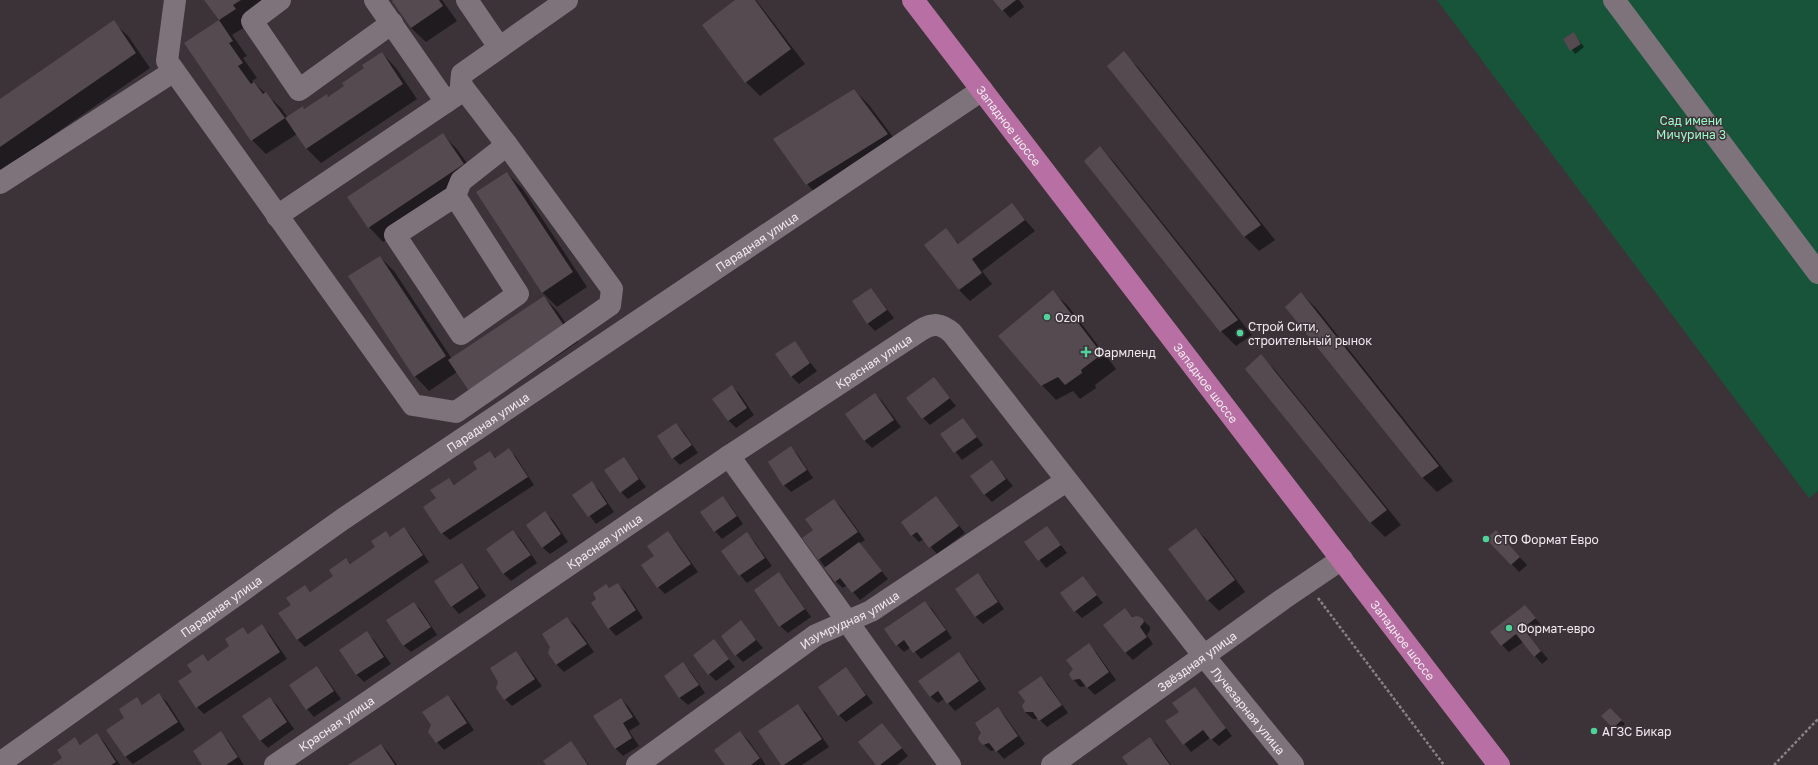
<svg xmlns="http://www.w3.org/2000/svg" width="1818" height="765" font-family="'Golos Text',sans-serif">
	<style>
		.green { fill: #18543a }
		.shadow { fill: #0007 }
		.building { fill: #544a50 }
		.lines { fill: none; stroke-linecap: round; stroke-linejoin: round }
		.path { stroke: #898186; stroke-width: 2.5; stroke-dasharray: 3 2; stroke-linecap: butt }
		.minor { stroke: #7e737a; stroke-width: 22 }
		.major { stroke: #b86fa4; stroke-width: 22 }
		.poi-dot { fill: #4fd399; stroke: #3c3339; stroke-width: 1.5 }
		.labels { text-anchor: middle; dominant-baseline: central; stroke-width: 3; stroke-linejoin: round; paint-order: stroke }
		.park-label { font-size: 12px; fill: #9afcca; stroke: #3c3339 }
		.street-label { font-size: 12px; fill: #f0eaee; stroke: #3c3339 }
		.poi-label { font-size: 12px; fill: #f0eaee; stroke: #3c3339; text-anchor: start }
	</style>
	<rect width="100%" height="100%" fill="#3c3339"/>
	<!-- green -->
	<path class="green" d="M1437,0H1818V491L1809,498Z"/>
	<!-- shadow -->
	<g class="shadow">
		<path d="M205,0H271L250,24L232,35L247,56L243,58L257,78L252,81L281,108L288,118L303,107L305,109L326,95L329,97L346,86L382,53L396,68L417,99L321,163L306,148L297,134L266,154L252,140L186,43L220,20Z"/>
		<path d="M395,0H442L457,21L426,42L411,28Z"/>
		<path d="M737,0H756L805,64L760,96L746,82Z"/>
		<path d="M994,0H1019L1024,7L1010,18Z"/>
		<path d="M113,22L128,36L150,68L0,172V100Z"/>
		<path d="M1574,33L1584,47L1575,54L1564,39Z"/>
		<path d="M1123,53L1138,67L1275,240L1259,251L1245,237L1108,66Z"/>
		<path d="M854,90L869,105L902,149L821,199L807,184Z"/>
		<path d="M443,135L457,149L478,179L383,242L369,227Z"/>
		<path d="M1100,147L1114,162L1252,335L1236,346L1221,331L1085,161Z"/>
		<path d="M507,173L522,188L587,287L557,307L542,292Z"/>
		<path d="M1012,205L1035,231L982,271L992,284L970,301L959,290L946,230L959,244Z"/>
		<path d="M380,257L394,271L452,359L544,297L558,312L578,342L484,405L457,372L429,391L415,376Z"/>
		<path d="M871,289L894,318L875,331L868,324L853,302Z"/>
		<path d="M1053,292L1068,306L1116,369L1095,385L1096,388L1080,399L1073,391L1056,400L1042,385Z"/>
		<path d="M1301,293L1316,308L1453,481L1437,492L1422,477Z"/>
		<path d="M794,342L817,371L799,384L791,376Z"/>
		<path d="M1261,356L1275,370L1401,525L1385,537L1370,522Z"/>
		<path d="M934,379L956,406L930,425L923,418Z"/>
		<path d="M731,386L739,393L754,415L736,428L728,420Z"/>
		<path d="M875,394L882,401L901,427L872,448L864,440Z"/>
		<path d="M963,419L983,445L962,460L942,434Z"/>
		<path d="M676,424L683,431L698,453L680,465L673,458Z"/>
		<path d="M791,448L798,455L813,478L791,492L784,485Z"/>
		<path d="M509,450L516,457L534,485L450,540L442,533L425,507L438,499L449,479L455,485L479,470L490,452L496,458Z"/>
		<path d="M624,458L646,487L628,499L621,492Z"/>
		<path d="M992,461L1013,486L992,502L984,494Z"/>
		<path d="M592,483L599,490L614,512L596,524L574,495Z"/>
		<path d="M723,497L730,505L743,524L722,539L715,531Z"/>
		<path d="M936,497L965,533L937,554L924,539L919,542L912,535Z"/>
		<path d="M834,500L841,507L865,540L859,544L888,579L860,600L847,585L843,588L835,581L804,538L815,530Z"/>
		<path d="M545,513L553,520L568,542L550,554L542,547Z"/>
		<path d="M1047,527L1067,553L1046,568L1025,542Z"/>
		<path d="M404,528L411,536L429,562L305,647L298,640L280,614L292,605L305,587L311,592L334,576L346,559L351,564L377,547L386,533L391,537Z"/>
		<path d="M1196,529L1207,540L1245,592L1219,611L1208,600Z"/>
		<path d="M513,531L521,539L537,563L511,581L504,574L487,549Z"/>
		<path d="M668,533L675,540L698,572L665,594L658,587L655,556Z"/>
		<path d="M747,534L754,541L772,566L747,583L740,575L723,551Z"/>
		<path d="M1488,539H1503L1527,565L1519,572Z"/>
		<path d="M462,564L469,572L486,596L459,614L452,606Z"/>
		<path d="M779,573L786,581L811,617L788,633L780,626Z"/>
		<path d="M978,575L985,582L1004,609L983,624L976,617L957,589Z"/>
		<path d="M1083,578L1103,603L1082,618L1075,611Z"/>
		<path d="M618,584L625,591L643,618L616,636L609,628L592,603Z"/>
		<path d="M925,602L932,609L952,638L921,659L911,647L904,652L897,645Z"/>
		<path d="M414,603L421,610L437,635L411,652L403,645Z"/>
		<path d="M1525,606L1542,626L1529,636L1548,659L1542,664L1523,642L1509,652L1502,645Z"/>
		<path d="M1125,609L1134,618L1142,619L1150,627V630L1147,635L1153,644L1133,660L1125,652Z"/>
		<path d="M567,618L575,625L594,652L564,672L556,664Z"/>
		<path d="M741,622L763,648L743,662L736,655Z"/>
		<path d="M262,626L269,633L287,659L204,714L197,707L203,655L209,661L230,646L243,628L249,634Z"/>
		<path d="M367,633L374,640L391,664L364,682L357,675L341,651Z"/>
		<path d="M714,641L735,667L716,681L709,674Z"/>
		<path d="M1089,645L1096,652L1116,680L1095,695L1086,686L1080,687L1073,679Z"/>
		<path d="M516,653L523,660L542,686L512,706L505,699Z"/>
		<path d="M959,654L966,661L986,689L955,711L944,699L938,703L930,696Z"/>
		<path d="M683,664L690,671L705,693L688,705L680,698L665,676Z"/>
		<path d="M317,667L324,675L341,699L314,717L307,709Z"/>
		<path d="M846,668L873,703L846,722L839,715Z"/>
		<path d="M1041,677L1048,684L1068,713L1047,727L1039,719H1033L1025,712Z"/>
		<path d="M1195,688L1232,736L1219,746L1210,738L1191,752L1167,722L1180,712Z"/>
		<path d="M159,695L167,702L185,730L133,764L126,757V718L137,699L143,705Z"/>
		<path d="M448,696L455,703L474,730L444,750L437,742Z"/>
		<path d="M270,698L277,705L294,729L268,748L260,740Z"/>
		<path d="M621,699L628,706L640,724L629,731L639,746L623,756L615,748Z"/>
		<path d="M798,705L806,713L829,747L802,765H783Z"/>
		<path d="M998,708L1005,716L1025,744L1004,759L996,750L991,751L980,741Z"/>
		<path d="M1610,710L1625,724L1617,731L1602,716Z"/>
		<path d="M882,724L908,756L897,765H877Z"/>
		<path d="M740,732L748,740L766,765H726Z"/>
		<path d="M220,733L228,740L244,765H204Z"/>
		<path d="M97,735L104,742L120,765H54L64,759L75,739L81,745Z"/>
		<path d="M1150,738L1157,745L1171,765H1129Z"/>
		<path d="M571,742L589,765H547Z"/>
		<path d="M381,745L388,752L397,765H350Z"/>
	</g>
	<!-- building -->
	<g class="building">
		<path d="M204,0H241L233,5L236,9L219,20Z"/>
		<path d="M393,0H439L443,6L411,28L392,1Z"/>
		<path d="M735,0H755L791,49L745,83L702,25Z"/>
		<path d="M993,0H1016L1002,11Z"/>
		<path d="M114,20L136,53L0,147V99Z"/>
		<path d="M219,20L233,41L229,43L243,63L238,66L251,84L254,82L263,94L266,92L285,118L251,141L184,43Z"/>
		<path d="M1574,32L1581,44L1570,51L1563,39Z"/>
		<path d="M1124,51L1261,225L1244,237L1107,66Z"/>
		<path d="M382,52L403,84L306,149L285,118L303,106L304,109L327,94L328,97L344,86L342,83L364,68L362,65Z"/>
		<path d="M854,89L888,134L806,185L773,139Z"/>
		<path d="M443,133L464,164L368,228L347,197Z"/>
		<path d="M1100,146L1238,320L1220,332L1084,161Z"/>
		<path d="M507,172L573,272L542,293L476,192Z"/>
		<path d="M1012,203L1025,220L972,259L982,273L959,290L924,245L946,228L958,244Z"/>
		<path d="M380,256L446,356L414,377L348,276Z"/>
		<path d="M871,288L887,310L867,324L852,301Z"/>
		<path d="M1053,290L1102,354L1081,370L1082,373L1065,385L1058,377L1041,386L998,336Z"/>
		<path d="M1301,292L1439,466L1422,478L1285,307Z"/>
		<path d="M544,296L565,327L469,391L448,360Z"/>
		<path d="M795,341L810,363L791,377L775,354Z"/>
		<path d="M1261,354L1387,510L1370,523L1245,369Z"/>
		<path d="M934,377L950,398L922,419L906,398Z"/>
		<path d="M732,385L747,408L728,421L712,399Z"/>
		<path d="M875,393L894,420L864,441L845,414Z"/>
		<path d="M963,418L977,437L954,453L940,434Z"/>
		<path d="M676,423L692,445L672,459L657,436Z"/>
		<path d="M791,446L807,470L783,486L768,462Z"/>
		<path d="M509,448L528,477L441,534L423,507L436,498L430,490L449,478L454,485L477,469L473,462L490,451L495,458Z"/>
		<path d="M624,457L639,479L620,493L604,470Z"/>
		<path d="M992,460L1006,479L984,495L970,476Z"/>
		<path d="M592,481L607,504L588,517L572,495Z"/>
		<path d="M723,496L737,516L714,532L700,512Z"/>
		<path d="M936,496L959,526L929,548L917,532L911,536L901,522Z"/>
		<path d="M834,499L858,532L818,560L802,538L813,530L805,519Z"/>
		<path d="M545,511L561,534L542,548L526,525Z"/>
		<path d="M1047,526L1061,545L1038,561L1024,542Z"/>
		<path d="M404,527L423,555L297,640L278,613L291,605L286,598L305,585L310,592L333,576L329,570L346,558L350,564L375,547L371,541L386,531L390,537Z"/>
		<path d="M1196,528L1235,580L1207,601L1168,549Z"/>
		<path d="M513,530L531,555L503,574L486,549Z"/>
		<path d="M1496,530L1520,557L1511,565L1486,539Z"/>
		<path d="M668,531L691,564L657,588L641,565L654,556L647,546Z"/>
		<path d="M747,532L765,558L739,576L721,551Z"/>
		<path d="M859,542L882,571L852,593L840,578L835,582L824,568Z"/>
		<path d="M462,563L479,588L451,607L434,581Z"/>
		<path d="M779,572L805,609L779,627L754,590Z"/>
		<path d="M978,573L998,602L975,617L955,589Z"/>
		<path d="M1083,576L1097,595L1074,612L1060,593Z"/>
		<path d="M618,583L636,610L608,629L591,603L596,599L593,593L606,584L609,588Z"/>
		<path d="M925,601L946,630L913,653L904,640L896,646L884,629Z"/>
		<path d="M414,602L431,627L403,646L386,620Z"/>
		<path d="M1525,605L1536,618L1523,628L1541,651L1534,657L1516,634L1501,646L1490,632Z"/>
		<path d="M1125,608L1132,617L1138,616L1143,619L1144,622L1140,627L1147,637L1125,653L1103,625Z"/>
		<path d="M567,617L587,644L556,665L548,653L550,647L542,634Z"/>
		<path d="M741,620L756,640L735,656L721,636Z"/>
		<path d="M262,624L280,652L196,708L178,681L192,672L187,665L203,654L208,661L229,646L225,639L243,627L248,634Z"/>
		<path d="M367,631L384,657L356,675L339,650Z"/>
		<path d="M714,639L729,659L708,675L693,655Z"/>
		<path d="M1089,643L1109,672L1087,688L1080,679L1072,680L1069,674L1073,669L1066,660Z"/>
		<path d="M516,651L535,679L504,700L496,688L498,682L490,668Z"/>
		<path d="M959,652L979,681L947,704L938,691L930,697L918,681Z"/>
		<path d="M683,662L699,685L679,698L664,676Z"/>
		<path d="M317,666L334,691L306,710L289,685Z"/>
		<path d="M846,667L866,695L838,716L818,687Z"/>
		<path d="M1041,676L1062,705L1039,721L1033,712H1025L1022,706L1025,701L1018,692Z"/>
		<path d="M1195,687L1226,728L1211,740L1203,730L1183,745L1165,721L1179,712L1172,703Z"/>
		<path d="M159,693L178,722L125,757L106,730L124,718L119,709L137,697L142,705Z"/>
		<path d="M448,695L467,723L436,743L428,732L431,725L422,712Z"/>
		<path d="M270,697L287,722L260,741L242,716Z"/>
		<path d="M621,698L633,717L623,723L632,738L615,749L593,716Z"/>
		<path d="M798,704L822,739L784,765H781L758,731Z"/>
		<path d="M998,707L1018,736L996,752L989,743L983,745L979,741L978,738L981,733L975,723Z"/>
		<path d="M1610,708L1622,720L1613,728L1601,716Z"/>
		<path d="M882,723L902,748L880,765H876L858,742Z"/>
		<path d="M221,731L238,757L226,765H202L193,751Z"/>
		<path d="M740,731L760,758L751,765H725L714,750Z"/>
		<path d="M97,733L116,762L111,765H52L62,758L57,750L75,737L80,745Z"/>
		<path d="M1150,737L1170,765H1128L1122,757Z"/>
		<path d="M571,741L588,765H546L543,761Z"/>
		<path d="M381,744L395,765H348Z"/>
	</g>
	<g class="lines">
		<!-- path -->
		<g class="path">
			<path d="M1318,598L1444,765"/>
			<path d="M1774,765L1818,719"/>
		</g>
		<!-- minor -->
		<g class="minor">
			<path d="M175,0L167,61L413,405L456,412L610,305L612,289L507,145L461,85L462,74L567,0"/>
			<path d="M280,0L252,21L299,90L392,23"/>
			<path d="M375,0L446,102"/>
			<path d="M467,0L499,47"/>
			<path d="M1614,0L1818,273"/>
			<path d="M0,183L174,71"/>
			<path d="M455,196L518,294L461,334L395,235L455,196L461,181L507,145"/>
			<path d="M277,216L464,90"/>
			<path d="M729,456L950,765"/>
			<path id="s1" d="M0,763L343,519L982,90"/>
			<path id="s2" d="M275,765L729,456L921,330C933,323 941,323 952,333L1204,656L1293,765"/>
			<path id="s3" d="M637,765L816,635L871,611L1066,481"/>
			<path id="s4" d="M1052,765L1283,599L1342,559"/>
		</g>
		<!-- major -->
		<path class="major" id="s5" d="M913,0L1499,765"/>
	</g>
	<!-- markers -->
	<g class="poi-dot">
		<circle cx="1047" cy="317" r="4"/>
		<circle cx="1240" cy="333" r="4"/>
		<path d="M1084 346h4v4h4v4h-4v4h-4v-4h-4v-4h4z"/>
		<circle cx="1486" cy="539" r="4"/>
		<circle cx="1509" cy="628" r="4"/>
		<circle cx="1594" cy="731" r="4"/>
	</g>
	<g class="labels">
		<!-- park labels -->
		<g class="park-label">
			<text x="1691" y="120">Сад имени<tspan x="1691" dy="14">Мичурина 3</tspan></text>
		</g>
		<!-- street labels -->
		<g class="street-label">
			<text stroke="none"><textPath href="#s5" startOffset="158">Западное шоссе</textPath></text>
			<text stroke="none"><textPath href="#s1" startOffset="919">Парадная улица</textPath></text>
			<text stroke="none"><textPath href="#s2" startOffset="722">Красная улица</textPath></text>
			<text stroke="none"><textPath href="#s5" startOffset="482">Западное шоссе</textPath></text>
			<text stroke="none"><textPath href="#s1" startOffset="595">Парадная улица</textPath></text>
			<text stroke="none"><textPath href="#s2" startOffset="398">Красная улица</textPath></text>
			<text stroke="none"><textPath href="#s1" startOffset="271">Парадная улица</textPath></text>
			<text stroke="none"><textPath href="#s3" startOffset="258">Изумрудная улица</textPath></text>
			<text stroke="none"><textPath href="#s5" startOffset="806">Западное шоссе</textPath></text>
			<text stroke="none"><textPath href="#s4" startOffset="178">Звёздная улица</textPath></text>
			<text stroke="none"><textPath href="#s2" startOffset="1293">Лучезарная улица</textPath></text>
			<text stroke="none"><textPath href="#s2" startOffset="74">Красная улица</textPath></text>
		</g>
		<!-- poi labels -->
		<g class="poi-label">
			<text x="1055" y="317">Ozon</text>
			<text x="1248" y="326">Строй Сити,<tspan x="1248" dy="14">строительный рынок</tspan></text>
			<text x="1094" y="352">Фармленд</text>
			<text x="1494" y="539">СТО Формат Евро</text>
			<text x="1517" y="628">Формат-евро</text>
			<text x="1602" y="731">АГЗС Бикар</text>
		</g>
	</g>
</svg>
